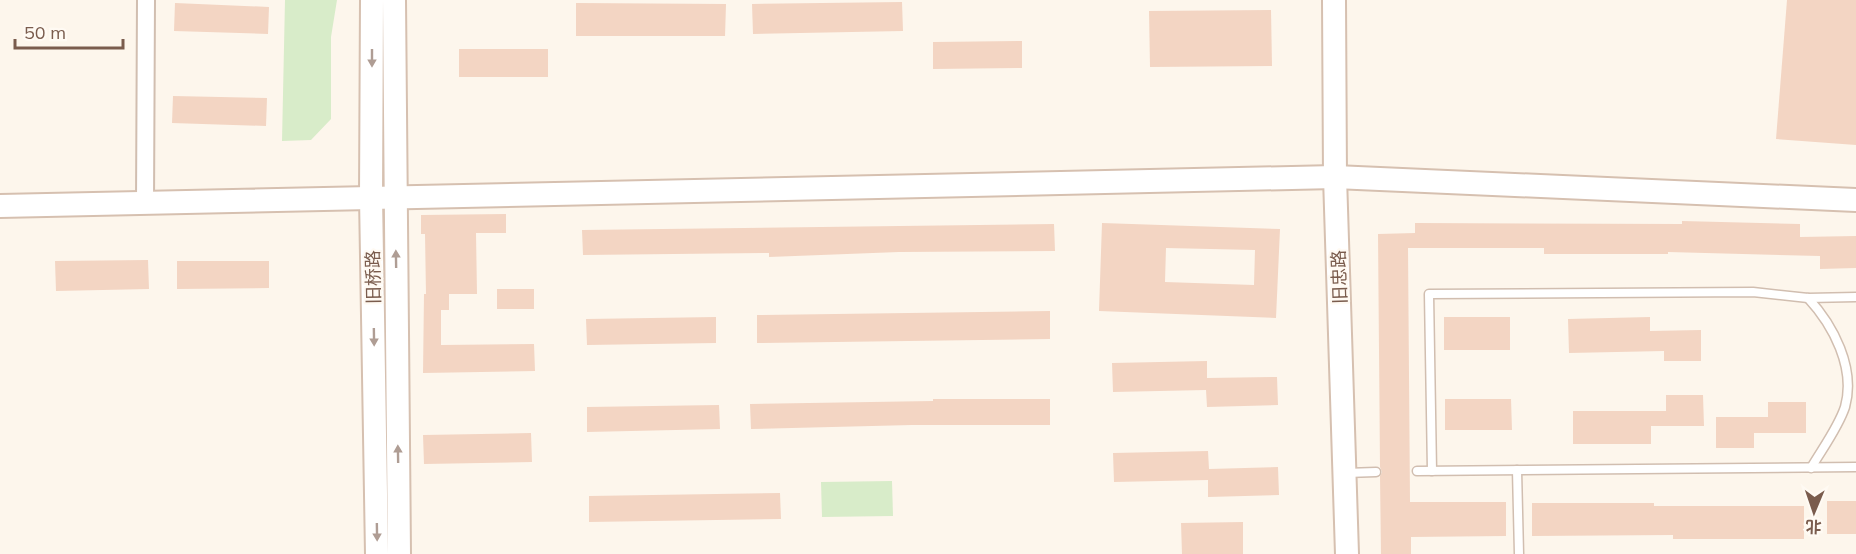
<svg xmlns="http://www.w3.org/2000/svg" width="1856" height="554" font-family="Mulish,'Noto Sans SC',sans-serif">
	<style>
		.green { fill: #d8ecc9 }
		.building { fill: #f3d5c3; fill-rule: evenodd }
		.lines { fill: none; stroke-linecap: round; stroke-linejoin: round }
		.lane-casing { stroke: #d1beb0; stroke-width: 11 }
		.street-casing { stroke: #d1beb0; stroke-width: 20 }
		.secondary-casing { stroke: #d6c0b0; stroke-width: 26 }
		.lane { stroke: #fff; stroke-width: 8 }
		.street { stroke: #fff; stroke-width: 16 }
		.secondary { stroke: #fff; stroke-width: 22 }
		.oneway { fill: #af9d94 }
		.labels { text-anchor: middle; dominant-baseline: central; stroke-width: 4.5; stroke-linejoin: round; paint-order: stroke }
		.street-label { font-size: 18px; fill: #7a5c4d; stroke: #fffaf3 }
	</style>
	<rect width="100%" height="100%" fill="#fdf6ec"/>
	<!-- green -->
	<g class="green">
		<path d="M285,0H337L331,37V119L311,140L282,141Z"/>
		<path d="M892,481L893,516L822,517L821,482Z"/>
	</g>
	<!-- building -->
	<g class="building">
		<path d="M1787,0H1856V145L1776,139Z"/>
		<path d="M902,2L903,31L753,34L752,4Z"/>
		<path d="M175,3L269,7L268,34L174,31Z"/>
		<path d="M576,3L726,4L725,36H576Z"/>
		<path d="M1271,10L1272,66L1150,67L1149,11Z"/>
		<path d="M1022,41V68L933,69V42Z"/>
		<rect x="459" y="49" width="89" height="28"/>
		<path d="M173,96L267,98L266,126L172,123Z"/>
		<path d="M506,214V233H476L477,294H449V310H441V345L534,344L535,371L423,373L424,294H426L425,234H421V215Z"/>
		<path d="M1682,221L1800,224V237L1856,236V268L1820,269V256L1668,252V254H1544V248H1408L1410,502H1506V536L1411,537V554H1381L1380,476L1382,472L1380,467L1378,234L1415,233V223L1682,224Z"/>
		<path d="M1102,223L1280,229L1276,318L1099,311ZM1166,248L1255,250L1254,285L1165,282Z"/>
		<path d="M1054,224L1055,251L899,252L769,257V253L583,255L582,230Z"/>
		<path d="M148,260L149,289L56,291L55,261Z"/>
		<path d="M177,261H269V288L177,289Z"/>
		<rect x="497" y="289" width="37" height="20"/>
		<path d="M1050,311V339L757,343V315Z"/>
		<path d="M716,317V343L587,345L586,319Z"/>
		<rect x="1444" y="317" width="66" height="33"/>
		<path d="M1650,317V331L1701,330V361H1664V351L1569,353L1568,319Z"/>
		<path d="M1207,361V378L1277,377L1278,405L1207,407L1206,390L1113,392L1112,363Z"/>
		<path d="M1666,395H1703L1704,426H1651V444H1573V411H1666Z"/>
		<path d="M933,399H1050V425H912L751,429L750,404L933,401Z"/>
		<path d="M1445,399H1511L1512,430H1445Z"/>
		<path d="M1768,402H1806V433H1754V448H1716V417H1768Z"/>
		<path d="M719,405L720,429L587,432V407Z"/>
		<path d="M531,433L532,462L424,464L423,435Z"/>
		<path d="M1208,451L1209,469L1278,467L1279,495L1208,497V480L1114,482L1113,453Z"/>
		<path d="M780,493L781,519L589,522V496Z"/>
		<rect x="1827" y="501" width="29" height="33"/>
		<path d="M1532,503H1654V506H1804V539H1673V535L1532,536Z"/>
		<path d="M1243,522V554H1182L1181,523Z"/>
	</g>
	<g class="lines">
		<!-- lane casing -->
		<g class="lane-casing">
			<g id="lane">
				<path d="M1808,298C1833,325 1856,368 1845,407C1838,428 1822,449 1811,468"/>
				<path d="M1517,470L1519,554"/>
				<path d="M1417,471L1856,467"/>
				<path d="M1432,471L1429,294L1753,292L1808,298L1856,297"/>
				<path d="M1346,473L1376,472"/>
			</g>
		</g>
		<!-- street casing -->
		<g class="street-casing">
			<path id="street" d="M145,203L146,0"/>
		</g>
		<!-- secondary casing -->
		<g class="secondary-casing">
			<g id="secondary">
				<path d="M372,0L371,197L377,554"/>
				<path d="M394,0L399,554"/>
				<path d="M1334,0L1335,177L1347,554"/>
				<path d="M0,206L1335,177L1856,200"/>
			</g>
		</g>
		<!-- lane -->
		<use href="#lane" class="lane"/>
		<!-- street -->
		<use href="#street" class="street"/>
		<!-- secondary -->
		<use href="#secondary" class="secondary"/>
	</g>
	<!-- one-way arrows -->
	<defs><path id="oneway-solid" d="M-6-.8H1V-3.2L6.5 0L1 3.2V.8H-6Z" transform="scale(1.5)"/></defs>
	<g class="oneway">
		<use href="#oneway-solid" transform="translate(372 58) rotate(90)"/>
		<use href="#oneway-solid" transform="translate(396 259) rotate(-91)"/>
		<use href="#oneway-solid" transform="translate(374 337) rotate(89)"/>
		<use href="#oneway-solid" transform="translate(398 454) rotate(-91)"/>
		<use href="#oneway-solid" transform="translate(377 532) rotate(89)"/>
	</g>
	<g class="labels">
		<!-- street labels -->
		<g class="street-label">
			<text transform="translate(373 277) rotate(-91)">旧桥路</text>
			<text transform="translate(1339 277) rotate(-92)">旧忠路</text>
		</g>
	</g>
	<!-- north arrow -->
	<g transform="translate(1814 512) rotate(182)" stroke="#fffaf3" stroke-width="4.5" paint-order="stroke">
	<path d="M0-4.5L10 22L0 15L-10 22Z" fill="#7a5c4d"/>
	<text y="-9" font-size="16" font-weight="bold" text-anchor="middle" fill="#7a5c4d">北</text>
	</g>
	<!-- scale -->
	<path d="M15 39v9h108v-9" fill="none" stroke="#7a5c4d" stroke-width="3"/>
	<text x="24" y="39" font-size="18" fill="#7a5c4d" stroke="#fffaf3" stroke-width="4.5" paint-order="stroke">50 m</text>
</svg>
